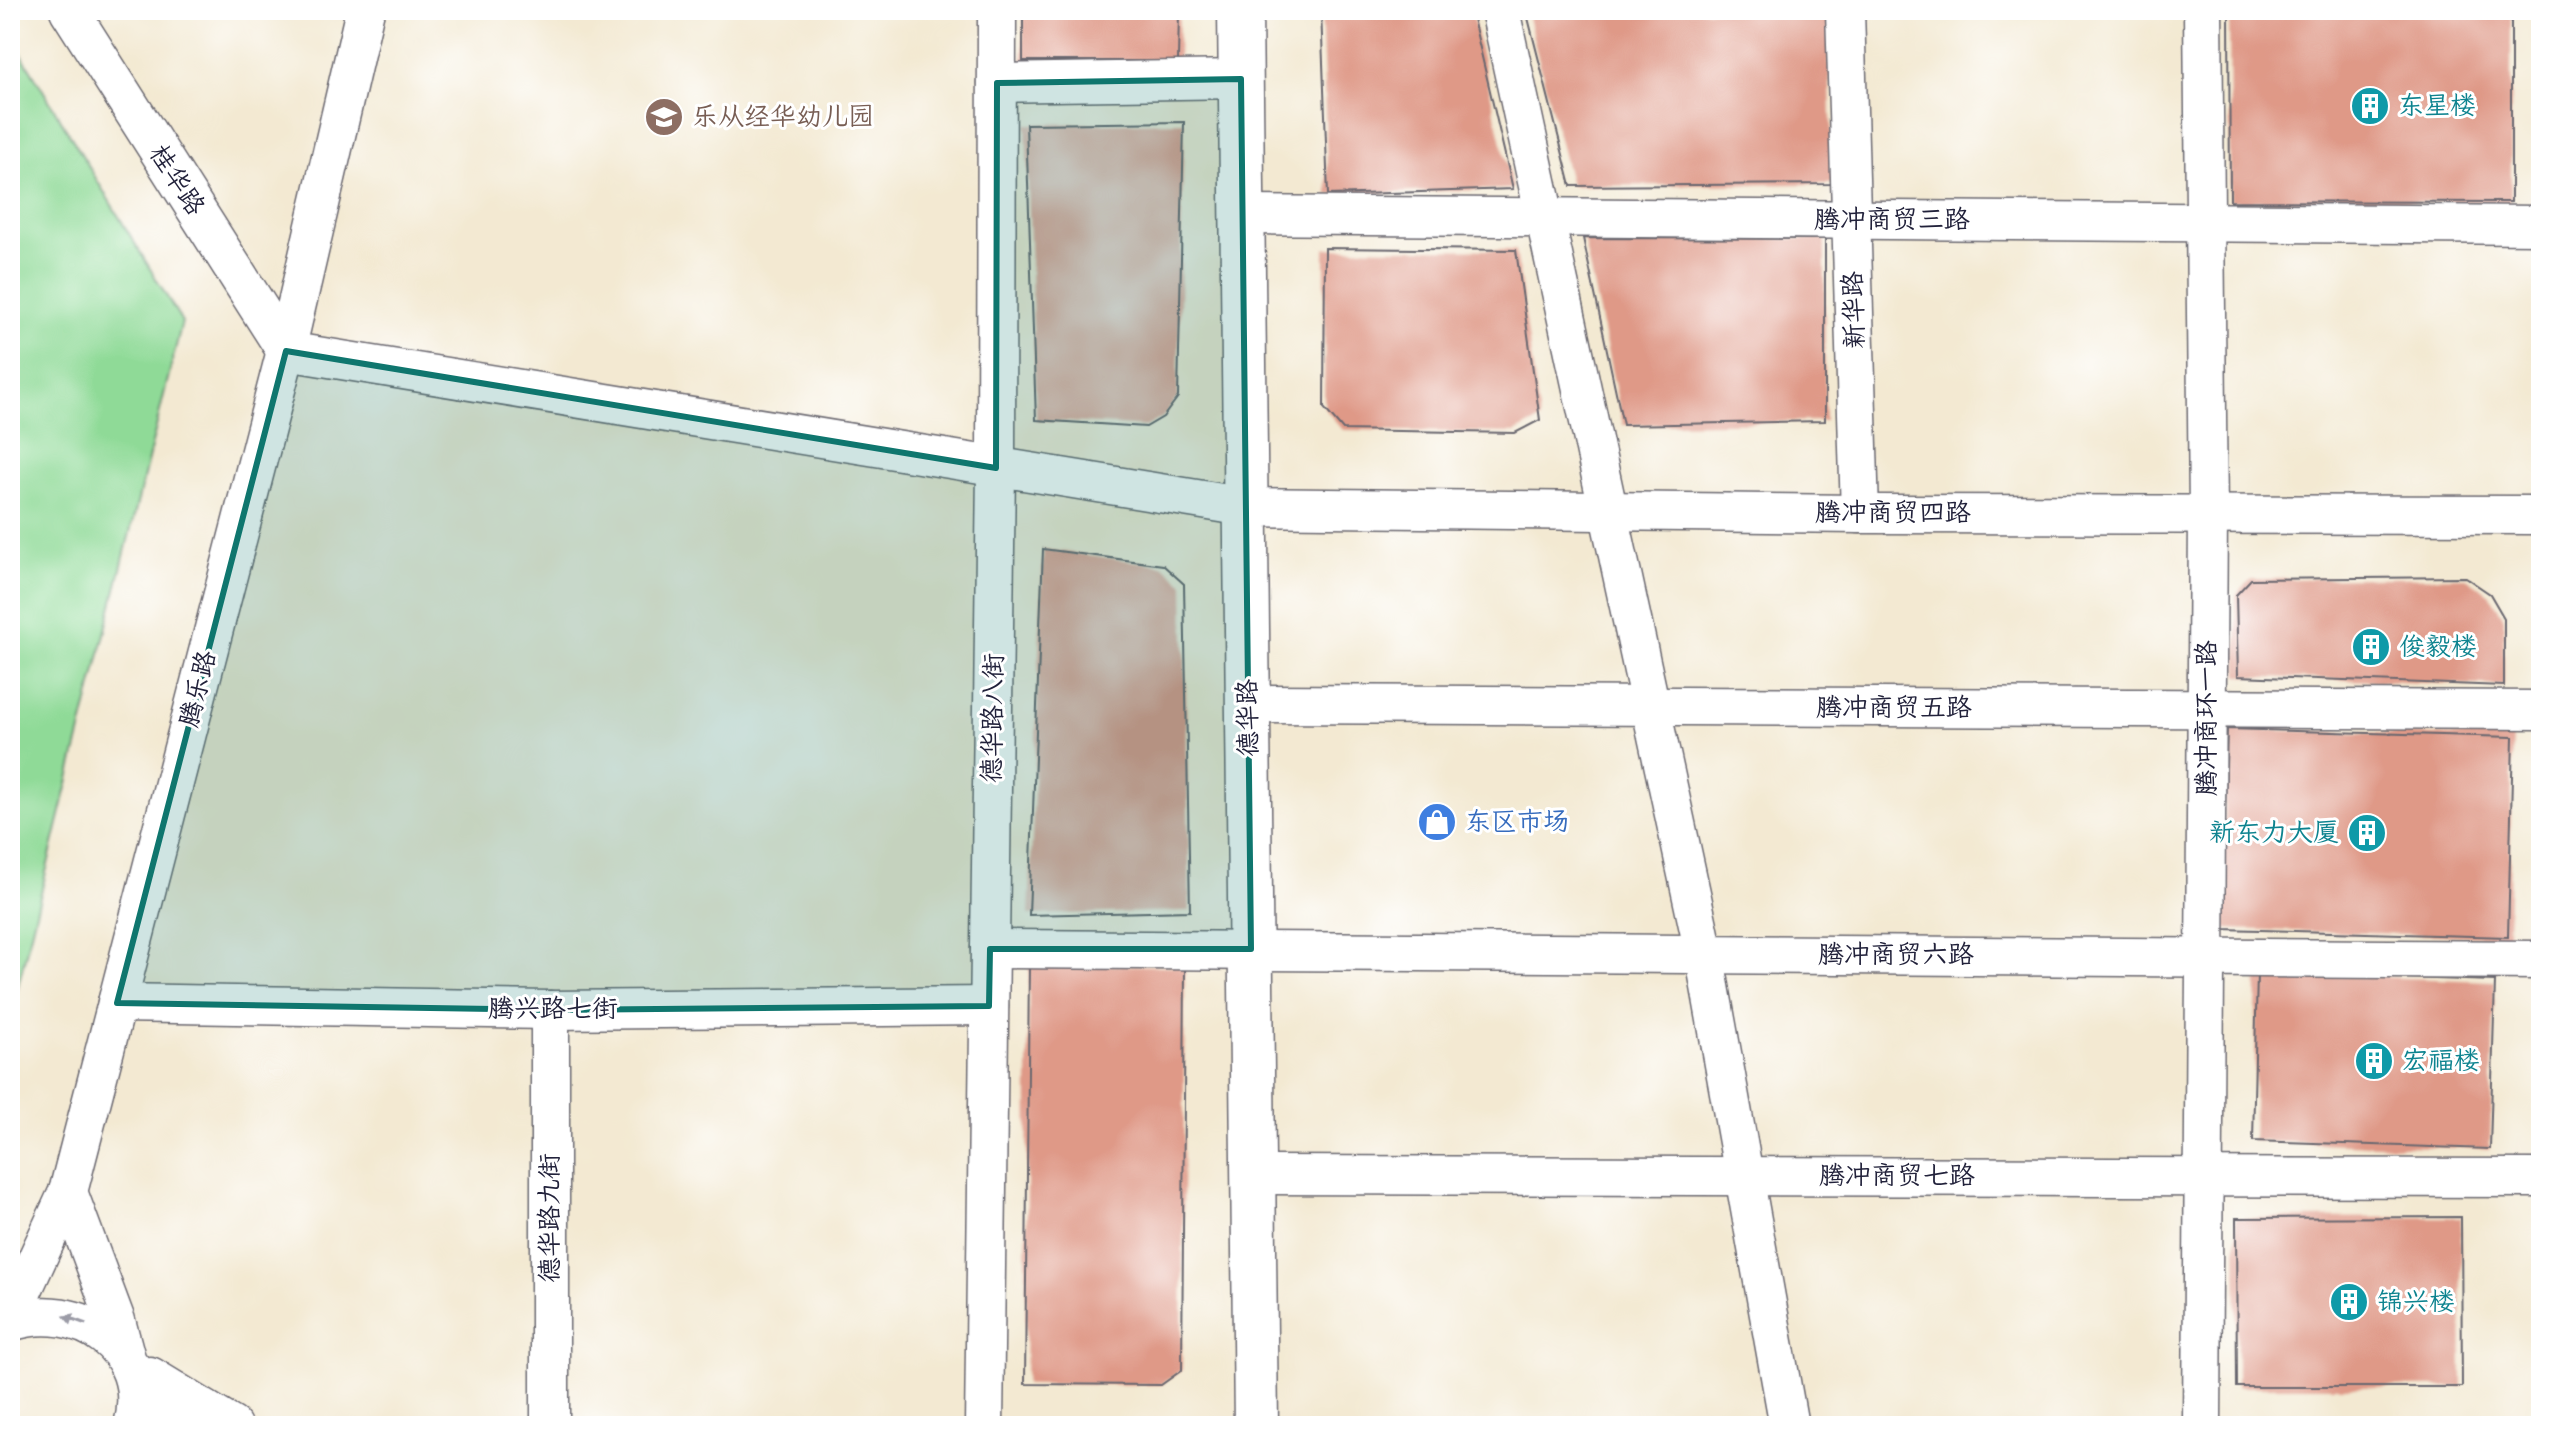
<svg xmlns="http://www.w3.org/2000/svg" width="2551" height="1436" font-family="'Comic Neue','LXGW WenKai TC',sans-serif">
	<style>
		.green { fill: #8fda97; stroke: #587e69; stroke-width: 2 }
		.building { fill: #df9987 }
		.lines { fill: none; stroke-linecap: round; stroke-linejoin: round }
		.street-casing { stroke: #6b6870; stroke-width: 41 }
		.secondary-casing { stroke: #6b6870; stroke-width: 47 }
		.street { stroke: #fff; stroke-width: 38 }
		.secondary { stroke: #fff; stroke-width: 44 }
		.oneway { fill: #9c9ca7 }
		.marked { fill: #0f766e; fill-opacity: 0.2; stroke: #0f766e; stroke-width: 6; stroke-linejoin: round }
		.labels { text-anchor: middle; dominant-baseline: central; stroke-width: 6; stroke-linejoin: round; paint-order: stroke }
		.culture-label { font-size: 26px; fill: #0d838f; stroke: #fff; text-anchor: start }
		.education-label { font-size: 26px; fill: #785e54; stroke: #fff; text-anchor: start }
		.street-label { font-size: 26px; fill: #22223b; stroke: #fff }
		.shop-label { font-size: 26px; fill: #366cbe; stroke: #fff; text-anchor: start }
	</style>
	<rect width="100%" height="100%" fill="#fff"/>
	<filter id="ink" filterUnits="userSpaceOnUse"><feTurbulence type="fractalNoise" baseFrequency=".0125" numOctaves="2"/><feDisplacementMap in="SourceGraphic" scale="16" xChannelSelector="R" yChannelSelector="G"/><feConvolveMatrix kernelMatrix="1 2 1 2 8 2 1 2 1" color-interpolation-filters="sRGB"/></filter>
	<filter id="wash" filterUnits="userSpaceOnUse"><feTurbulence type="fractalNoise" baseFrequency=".006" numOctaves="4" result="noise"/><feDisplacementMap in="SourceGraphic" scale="32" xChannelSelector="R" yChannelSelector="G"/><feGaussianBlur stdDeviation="1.8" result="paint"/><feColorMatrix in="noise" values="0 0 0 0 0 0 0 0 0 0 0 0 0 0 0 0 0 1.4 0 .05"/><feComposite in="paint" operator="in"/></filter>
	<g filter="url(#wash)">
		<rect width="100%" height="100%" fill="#f3e9d2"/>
		<!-- green -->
		<path class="green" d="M10,35L182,322L10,1018Z"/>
		<g id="blocks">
			<!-- building -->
			<g class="building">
				<path d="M1023,10H1179L1178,61H1023Z"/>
				<path d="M1321,10H1471L1513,189L1328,195Z"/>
				<path d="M1526,10H1828L1833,184L1571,186Z"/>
				<path d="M2229,10H2511V202L2230,201Z"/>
				<path d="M1184,122L1178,397L1163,417L1146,427L1036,420L1026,124Z"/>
				<path d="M1583,238L1825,239V421L1623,425Z"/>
				<path d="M1325,248L1516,250L1540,420L1515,433L1343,430L1324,408Z"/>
				<path d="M1043,549L1163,565L1184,584L1190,911L1029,915Z"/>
				<path d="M2465,577L2490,594L2504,618V686L2238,676L2236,595L2251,579Z"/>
				<path d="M2227,729L2513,737L2508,937L2222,929Z"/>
				<path d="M1029,964L1185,966L1182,1370L1161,1385L1025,1384Z"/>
				<path d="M2257,973L2495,981L2490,1149L2253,1141Z"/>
				<path d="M2461,1217L2462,1387H2237L2236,1218Z"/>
			</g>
		</g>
	</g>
	<g filter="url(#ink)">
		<use href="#blocks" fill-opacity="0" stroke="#6b6870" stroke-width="2"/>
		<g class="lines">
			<!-- street casing -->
			<g class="street-casing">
				<g id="street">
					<path d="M69,10L286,351L1246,507L1860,514L2541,515"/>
					<path d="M1500,10L1704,953L1789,1426"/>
					<path d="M1845,10L1860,514"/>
					<path d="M997,83L1241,79"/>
					<path d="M1242,215L2541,225"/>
					<path d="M1248,704L2541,710"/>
					<path d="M990,949L2541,960"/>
					<path d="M117,1003L550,1010L989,1006"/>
					<path d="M550,1010V1426"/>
					<path d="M1253,1175L2541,1178"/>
					<path d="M10,1318L68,1192"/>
					<path d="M10,1322C79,1299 153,1348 133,1426"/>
					<path d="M150,1376L232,1426"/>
					<path d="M177,1426L127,1362L116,1321L68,1192L286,351L365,10"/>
					<path d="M984,1426L996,468L997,10"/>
					<path d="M2202,1426L2208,514L2203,10"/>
				</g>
			</g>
			<!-- secondary casing -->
			<g class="secondary-casing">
				<path id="secondary" d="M1240,10L1256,1426"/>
			</g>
			<!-- street -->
			<use href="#street" class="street"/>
			<!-- secondary -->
			<use href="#secondary" class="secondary"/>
		</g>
		<!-- one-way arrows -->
		<defs><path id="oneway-solid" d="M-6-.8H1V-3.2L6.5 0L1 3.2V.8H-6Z" transform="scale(2)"/></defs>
		<use class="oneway" href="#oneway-solid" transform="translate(75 1320) rotate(-161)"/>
	</g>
	<!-- marked area -->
	<path class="marked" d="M1241,79L1251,949H990L989,1006L550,1010L117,1003L286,351L996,468L997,83Z"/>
	<!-- icons -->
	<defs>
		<g id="building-disc" transform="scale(2)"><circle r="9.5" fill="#0f9aa8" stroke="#fff"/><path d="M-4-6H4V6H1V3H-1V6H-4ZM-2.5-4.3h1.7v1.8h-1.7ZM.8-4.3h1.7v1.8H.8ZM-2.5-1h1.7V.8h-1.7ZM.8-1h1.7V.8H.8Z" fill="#fff"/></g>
		<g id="school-disc" transform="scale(2)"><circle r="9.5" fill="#8d6e63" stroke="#fff"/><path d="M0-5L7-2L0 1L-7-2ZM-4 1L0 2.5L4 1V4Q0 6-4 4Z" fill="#fff"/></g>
		<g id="shop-disc" transform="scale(2)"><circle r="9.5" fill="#3f7fe0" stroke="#fff"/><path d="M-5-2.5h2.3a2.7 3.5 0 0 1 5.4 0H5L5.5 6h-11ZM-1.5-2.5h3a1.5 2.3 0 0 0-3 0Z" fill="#fff"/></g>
	</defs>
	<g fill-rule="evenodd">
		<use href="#building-disc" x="2370" y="106"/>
		<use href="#school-disc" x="664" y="117"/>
		<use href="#building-disc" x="2371" y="647"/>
		<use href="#shop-disc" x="1437" y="822"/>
		<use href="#building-disc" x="2367" y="833"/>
		<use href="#building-disc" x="2374" y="1061"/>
		<use href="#building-disc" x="2349" y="1302"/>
	</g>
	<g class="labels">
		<!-- culture labels -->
		<g class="culture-label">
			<text x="2398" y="106">东星楼</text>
			<text x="2399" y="647">俊毅楼</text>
			<text x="2339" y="833" text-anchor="end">新东力大厦</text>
			<text x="2402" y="1061">宏福楼</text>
			<text x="2377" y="1302">锦兴楼</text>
		</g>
		<!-- education labels -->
		<g class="education-label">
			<text x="692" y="117">乐从经华幼儿园</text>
		</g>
		<!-- street labels -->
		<g class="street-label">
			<text transform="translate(177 180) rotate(57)">桂华路</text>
			<text x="1892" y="220">腾冲商贸三路</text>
			<text transform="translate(1854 310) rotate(-92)">新华路</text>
			<text x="1893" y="513">腾冲商贸四路</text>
			<text transform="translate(198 689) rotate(-76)">腾乐路</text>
			<text x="1894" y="708">腾冲商贸五路</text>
			<text transform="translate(993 718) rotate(-89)">德华路八街</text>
			<text transform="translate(1248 718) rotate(-91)">德华路</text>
			<text transform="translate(2207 718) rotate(-90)">腾冲商环一路</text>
			<text x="1896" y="955">腾冲商贸六路</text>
			<text x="553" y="1009">腾兴路七街</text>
			<text x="1897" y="1176">腾冲商贸七路</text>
			<text transform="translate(550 1218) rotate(-90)">德华路九街</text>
		</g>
		<!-- shop labels -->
		<g class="shop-label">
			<text x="1465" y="822">东区市场</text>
		</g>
	</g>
	<!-- margin -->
	<rect width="2551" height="1436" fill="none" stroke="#fff" stroke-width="40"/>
</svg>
